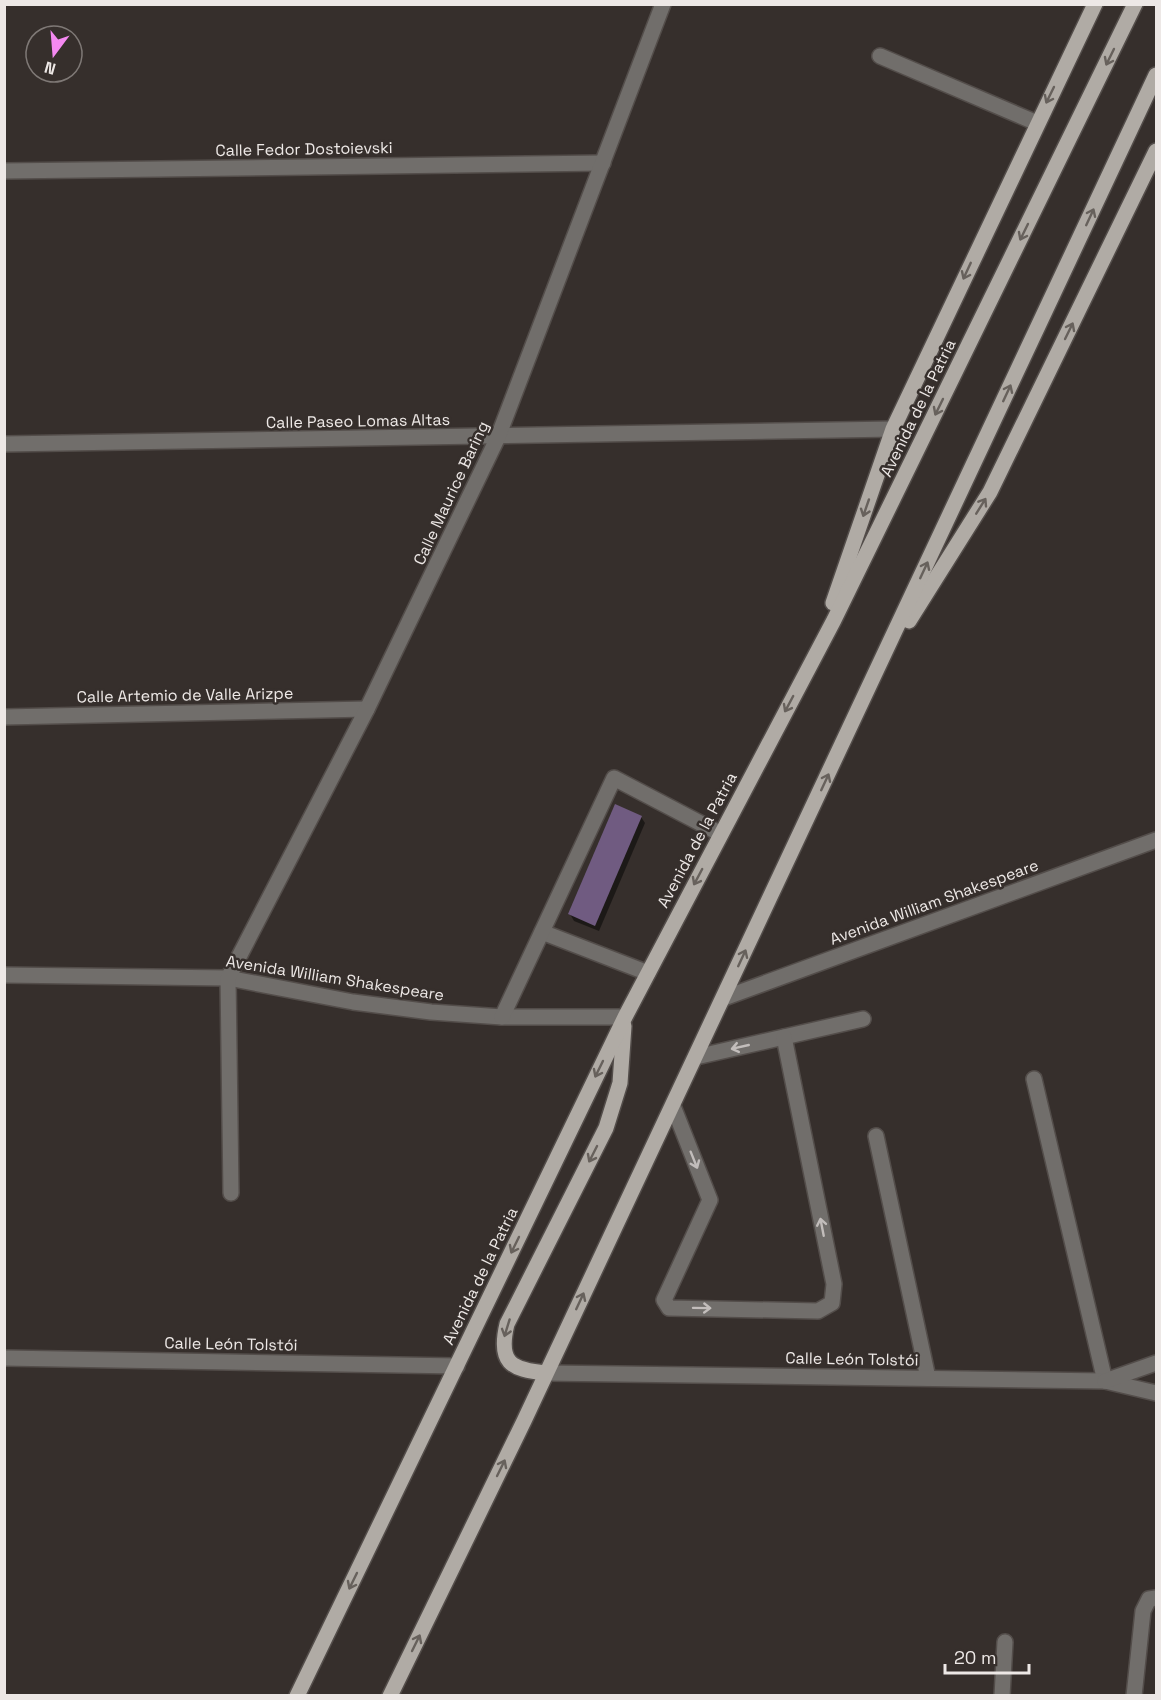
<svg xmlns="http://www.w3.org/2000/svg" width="1161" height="1700" font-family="'Space Grotesk',sans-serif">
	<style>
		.shadow { fill: #0007 }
		.building { fill: #705b81 }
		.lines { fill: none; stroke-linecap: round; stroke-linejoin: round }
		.minor-casing { stroke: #534d4a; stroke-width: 18 }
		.major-casing { stroke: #534d4a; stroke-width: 18 }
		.minor { stroke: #716e6b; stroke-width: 15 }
		.major { stroke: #b0aba5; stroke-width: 15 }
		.oneway { stroke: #67615c }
		.oneway2 { stroke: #c2bdbb }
		.labels { text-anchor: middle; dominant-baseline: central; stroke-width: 5; stroke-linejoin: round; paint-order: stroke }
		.street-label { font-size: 16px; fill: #ede8e6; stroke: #362f2c }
	</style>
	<rect width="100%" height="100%" fill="#362f2c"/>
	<!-- shadow -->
	<path class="shadow" d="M641,817L645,823L599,931L574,921L570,914Z"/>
	<!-- building -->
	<path class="building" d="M615,804L642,816L595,926L568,914Z"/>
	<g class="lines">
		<!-- minor casing -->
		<g class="minor-casing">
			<g id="minor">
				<path d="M880,56L1037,123"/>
				<path d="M4,171L603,163"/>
				<path d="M4,444L893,429"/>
				<path d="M4,717L367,709"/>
				<path d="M542,932L648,973"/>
				<path d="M4,975L228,978L353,1002L431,1012L502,1017H625"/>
				<path d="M724,998L1156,840"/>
				<path d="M502,1017L614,778L721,834"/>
				<path d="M696,1057L863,1019"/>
				<path d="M1034,1079L1105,1381"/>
				<path d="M673,1106L710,1200L664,1300L669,1308L818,1311L832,1303L834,1284L784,1037"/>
				<path d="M876,1136L928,1378"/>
				<path d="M231,1193L228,978L367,709L498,437L663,4"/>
				<path d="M4,1358L457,1366"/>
				<path d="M546,1373L1105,1381L1156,1393"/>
				<path d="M1105,1381L1156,1363"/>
				<path d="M1002,1696L1005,1642"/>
				<path d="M1134,1696L1143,1611L1149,1599L1156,1598"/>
			</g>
		</g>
		<!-- major casing -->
		<g class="major-casing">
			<g id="major">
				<path d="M833,603L893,429L1095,4"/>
				<path d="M909,621L990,492L1156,151"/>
				<path d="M546,1373C510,1370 498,1362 507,1324L606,1128L620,1083L624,1026"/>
				<path d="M297,1696L625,1017L834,620L1135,4"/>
				<path d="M390,1696L524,1421L1156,75"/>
			</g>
		</g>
		<!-- minor -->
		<use href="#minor" class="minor"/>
		<!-- major -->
		<use href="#major" class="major"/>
	</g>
	<!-- one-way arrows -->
	<defs><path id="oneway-shaft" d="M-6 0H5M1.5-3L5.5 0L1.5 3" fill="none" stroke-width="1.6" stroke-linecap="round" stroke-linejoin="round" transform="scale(1.5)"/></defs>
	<g class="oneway">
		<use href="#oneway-shaft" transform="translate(1110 57) rotate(116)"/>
		<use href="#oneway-shaft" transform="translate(1050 95) rotate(116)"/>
		<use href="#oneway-shaft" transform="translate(1090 217) rotate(-65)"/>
		<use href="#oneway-shaft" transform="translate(1024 232) rotate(116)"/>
		<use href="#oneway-shaft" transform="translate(967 271) rotate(115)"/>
		<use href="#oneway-shaft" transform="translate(1069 331) rotate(-64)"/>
		<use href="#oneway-shaft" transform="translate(1007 393) rotate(-65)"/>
		<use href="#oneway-shaft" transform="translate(939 407) rotate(116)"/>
		<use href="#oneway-shaft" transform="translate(981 506) rotate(-58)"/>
		<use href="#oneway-shaft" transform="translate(866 508) rotate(109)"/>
		<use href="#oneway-shaft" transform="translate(924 570) rotate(-65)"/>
		<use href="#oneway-shaft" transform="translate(789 704) rotate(118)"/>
		<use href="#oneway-shaft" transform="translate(825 782) rotate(-65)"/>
		<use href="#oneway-shaft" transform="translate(698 877) rotate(118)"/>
		<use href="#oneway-shaft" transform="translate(742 958) rotate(-65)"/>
		<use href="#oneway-shaft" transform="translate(599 1069) rotate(116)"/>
		<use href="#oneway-shaft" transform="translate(593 1154) rotate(117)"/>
		<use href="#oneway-shaft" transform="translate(515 1245) rotate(116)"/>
		<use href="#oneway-shaft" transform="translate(580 1301) rotate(-65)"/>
		<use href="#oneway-shaft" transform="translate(507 1328) rotate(107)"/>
		<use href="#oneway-shaft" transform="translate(501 1468) rotate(-64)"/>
		<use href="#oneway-shaft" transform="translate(353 1581) rotate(116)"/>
		<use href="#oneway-shaft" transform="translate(416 1643) rotate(-64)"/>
	</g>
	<g class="oneway2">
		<use href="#oneway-shaft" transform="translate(740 1047) rotate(167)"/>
		<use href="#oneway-shaft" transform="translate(694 1160) rotate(68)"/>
		<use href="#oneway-shaft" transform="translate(822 1227) rotate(-101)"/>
		<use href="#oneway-shaft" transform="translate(702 1308) rotate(1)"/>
	</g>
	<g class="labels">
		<!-- street labels -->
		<g class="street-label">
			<text transform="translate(304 149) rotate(-1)">Calle Fedor Dostoievski</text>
			<text transform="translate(918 408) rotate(-64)">Avenida de la Patria</text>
			<text transform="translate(358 421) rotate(-1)">Calle Paseo Lomas Altas</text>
			<text transform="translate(451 493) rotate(-65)">Calle Maurice Baring</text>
			<text transform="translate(185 695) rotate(-1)">Calle Artemio de Valle Arizpe</text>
			<text transform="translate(697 840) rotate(-62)">Avenida de la Patria</text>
			<text transform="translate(934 902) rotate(-20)">Avenida William Shakespeare</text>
			<text transform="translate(335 978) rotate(9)">Avenida William Shakespeare</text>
			<text transform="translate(480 1276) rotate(-64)">Avenida de la Patria</text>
			<text transform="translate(231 1344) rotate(1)">Calle León Tolstói</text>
			<text transform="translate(852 1359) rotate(1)">Calle León Tolstói</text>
		</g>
	</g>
	<!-- border -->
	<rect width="1161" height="1700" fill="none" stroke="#ede8e6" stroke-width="12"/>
	<!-- north arrow -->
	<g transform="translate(54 54) rotate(196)"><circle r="28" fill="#362f2c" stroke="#7f7976" stroke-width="1.5"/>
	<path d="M0-4.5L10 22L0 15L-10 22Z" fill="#f489f1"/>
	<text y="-9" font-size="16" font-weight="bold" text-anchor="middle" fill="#ede8e6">N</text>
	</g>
	<!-- scale -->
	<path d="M945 1664v9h84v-9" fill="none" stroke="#ede8e6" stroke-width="3"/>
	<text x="954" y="1664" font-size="18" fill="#ede8e6" stroke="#362f2c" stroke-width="4.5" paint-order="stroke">20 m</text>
</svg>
